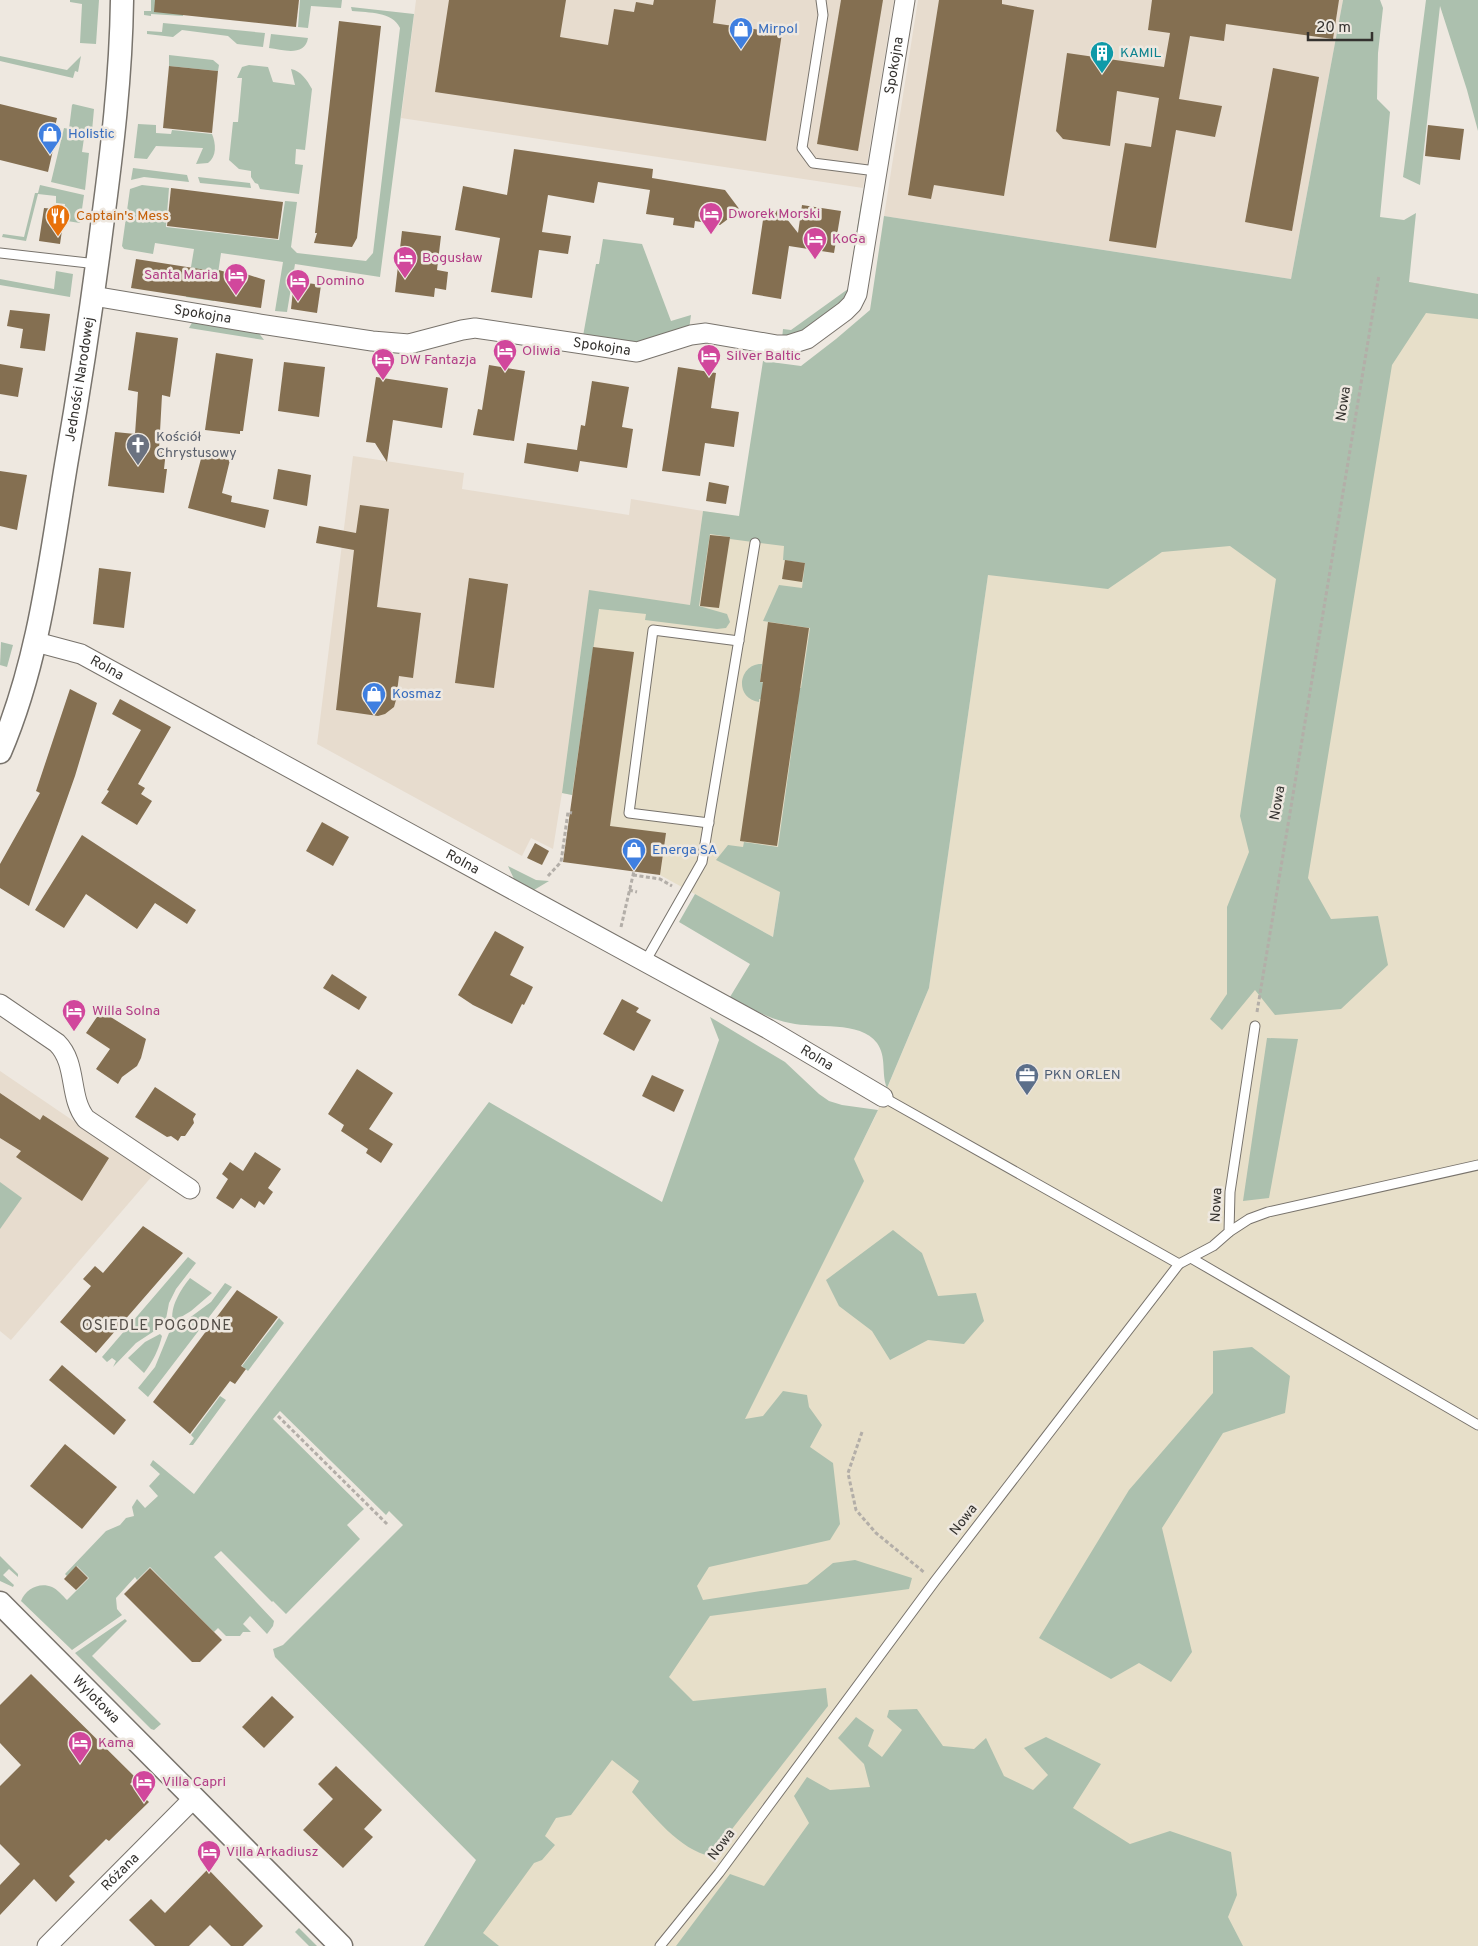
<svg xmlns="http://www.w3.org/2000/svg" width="1478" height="1946" font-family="Overpass,sans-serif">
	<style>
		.built { fill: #e7dcce }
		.industrial { fill: #e7dfc9 }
		.green { fill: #acc0ae }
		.building { fill: #846f51 }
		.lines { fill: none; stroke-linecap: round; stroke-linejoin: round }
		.service-casing { stroke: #78736c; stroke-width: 11 }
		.minor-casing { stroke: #78736c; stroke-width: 21 }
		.tertiary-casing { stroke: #78736c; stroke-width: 25 }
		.path { stroke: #b3aea8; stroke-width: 3; stroke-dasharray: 4 2.5; stroke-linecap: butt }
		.service { stroke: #fff; stroke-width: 9 }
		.minor { stroke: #fff; stroke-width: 19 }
		.tertiary { stroke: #fff; stroke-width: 22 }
		.labels { text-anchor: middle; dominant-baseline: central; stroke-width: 5; stroke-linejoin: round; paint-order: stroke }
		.shop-label { font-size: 14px; fill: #366cbe; stroke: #eee8e0; text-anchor: start }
		.culture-label { font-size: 14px; fill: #0d838f; stroke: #eee8e0; text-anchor: start }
		.street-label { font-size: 14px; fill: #34322f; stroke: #eee8e0 }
		.hotel-label { font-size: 14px; fill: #b23c85; stroke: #eee8e0; text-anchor: start }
		.food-label { font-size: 14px; fill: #c56008; stroke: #eee8e0; text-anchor: start }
		.worship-label { font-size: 14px; fill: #5b616d; stroke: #eee8e0; text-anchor: start }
		.service-label { font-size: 14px; fill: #4e5e75; stroke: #eee8e0; text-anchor: start }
		.neighbourhood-label { font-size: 15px; letter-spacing: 1px; fill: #534e48; stroke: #eee8e0 }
	</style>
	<rect width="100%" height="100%" fill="#eee8e0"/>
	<!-- built -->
	<g class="built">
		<path d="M416,0H894L863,188L401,118Z"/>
		<path d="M918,0H1343L1291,279L884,216Z"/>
		<path d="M353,456L464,473L462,489L629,515L631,499L703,511L690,605L589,591L562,793L553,849L531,838L522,856L317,744Z"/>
		<path d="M0,1071L153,1175L11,1340L0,1331Z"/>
	</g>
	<!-- industrial -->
	<g class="industrial">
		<path d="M1409,282L1478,294V1946H454L875,1117L929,988L1016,378Z"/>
		<path d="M703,511L835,532L773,937L660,875L573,795L562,793L589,590L690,605Z"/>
	</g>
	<!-- green -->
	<g class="green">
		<path d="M70,0H99L96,44L80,43L82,4L70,2Z"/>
		<path d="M151,0H184L183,16L151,14V16L144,15V11H151Z"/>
		<path d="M300,0H342L341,8L311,6L308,28L298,27Z"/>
		<path d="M1343,0H1380L1383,8L1378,53L1377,99L1390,112L1380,217L1404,220L1416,213L1409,282L1478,294V319L1426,313L1392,365L1308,878L1331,919L1378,916L1388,965L1341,1009L1275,1015L1255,990L1222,1030L1210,1019L1227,994V907L1249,852L1240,816L1276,579L1230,546L1162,552L1108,589L988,575L929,988L887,1088C881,1074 887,1057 877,1043C860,1020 816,1029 790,1023C768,1019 749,1007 730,997L750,964L679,922L695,894L773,937L780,892L716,860L728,845L743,847L744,842L778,847L798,704L759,699V702C733,698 739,663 762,664L760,682L801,688L810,628L763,621L779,585L802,588L805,563L783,560L784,546L730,539V537L710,534L699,606L727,614L730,622L726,628L717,629L645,620L646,614L599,609L572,795L562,793L589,590L690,605L703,511L739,516L763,361L801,366L836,339L870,310L884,216L1291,279Z"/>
		<path d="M1426,0H1478V131L1467,90L1440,6L1420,185L1403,177Z"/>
		<path d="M351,7L414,14L380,277L295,264L287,312L275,311L283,262L221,253L214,301L186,297L194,249L155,243L153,254L124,249L122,246L130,189L142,185L169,188L166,227L279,240L285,201L297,202L291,247L297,253L366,261L373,253L400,28C392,11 369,13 352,11Z"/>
		<path d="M163,23L265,33L263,47L237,44L228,36L182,30L173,37L147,34V31L162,32Z"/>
		<path d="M271,34L308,38C305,57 283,50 269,48Z"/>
		<path d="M169,55L213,60L219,65L218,71L169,66Z"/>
		<path d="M0,56L67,70L81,56L78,72L75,71L73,78L0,61Z"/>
		<path d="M249,65L268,67L273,82L295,85L291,69C301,71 307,80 312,89L305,150L296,149L295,164L303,165L299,194L260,189L258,184L255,183L251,177V171L239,169L229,160L233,122H238L242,78H237L242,67Z"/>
		<path d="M73,104L94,109L92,131H85L82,152L89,153L85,190L51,182L64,128L69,129L72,105Z"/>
		<path d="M138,124L156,125V133L171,134L172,130L212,134C216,144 217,156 208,163L196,164L203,148L156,146L147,159L134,158Z"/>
		<path d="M133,168L187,175L189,182L144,177L131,180Z"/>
		<path d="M198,177L250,183L251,188L200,183Z"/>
		<path d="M40,185L84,195L80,223L67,221L68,216H65V211L64,210L65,204L56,203V196L38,194L26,241L2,237L3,234L24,237L35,193H38Z"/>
		<path d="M861,203L863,206L848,298L798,336L782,339L783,329L791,330L848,289Z"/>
		<path d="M603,239L642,244L671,321L691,315L689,329L640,344L583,336L596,264H599Z"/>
		<path d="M56,271L73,274L70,297L0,285V279L54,289Z"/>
		<path d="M193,321L258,332L264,340L189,328Z"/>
		<path d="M1,642L13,645L7,667L0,665Z"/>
		<path d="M508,866L536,880L549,881L534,890L514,879Z"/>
		<path d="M710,1017L785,1062L819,1094L829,1101L842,1105L878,1110L854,1159L864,1181L745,1419L763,1416L783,1391L807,1395L809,1407L822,1425L810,1447L833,1463L840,1524L830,1540L709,1567L697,1586L703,1600L807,1584L833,1563L855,1560L912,1578L909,1589L710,1616L669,1677L693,1701L826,1688L828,1706L711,1856C680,1851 652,1814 632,1792L639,1781L612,1760L571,1815L556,1818L545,1836L555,1845L542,1860L534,1863L483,1933L499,1946H424L476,1860L275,1657L273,1649L283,1645L403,1525L389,1511L386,1515L280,1411L273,1419L364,1509L347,1525L360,1539L286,1614L273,1601L272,1602L221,1551L214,1557L274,1621L273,1626L267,1634L250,1616L243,1624L251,1632H243L240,1636H226L218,1628L214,1632L150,1567L137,1580L135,1577L116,1598L117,1609L122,1615L72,1650L21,1601C26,1589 39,1582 52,1587C57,1589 63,1596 67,1600L89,1578L77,1566L67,1576L65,1574L106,1531L120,1525L126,1518L134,1516L132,1507L137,1499L145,1508L158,1496L149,1486L160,1474L150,1465L153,1460L194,1494L489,1102L662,1202L719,1040Z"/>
		<path d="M1267,1038L1298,1039L1269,1198L1243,1201Z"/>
		<path d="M0,1182L22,1198L0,1229Z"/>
		<path d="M893,1230L922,1253L938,1296L976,1293L984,1321L964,1344L928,1340L890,1360L872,1331L839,1306L826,1280Z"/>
		<path d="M188,1257L196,1263L176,1289L169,1303L165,1324L136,1343L113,1367L116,1361L112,1358L107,1362L102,1357Z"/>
		<path d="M190,1278L212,1293L191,1311L173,1322C169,1308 181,1289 190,1278Z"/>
		<path d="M225,1283L232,1287L148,1397L138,1388L155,1367L169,1333L211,1302Z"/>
		<path d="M279,1318L284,1323L248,1371L242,1366Z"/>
		<path d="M160,1334L162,1336C159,1349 153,1361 144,1373L128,1358L145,1342Z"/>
		<path d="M1252,1347L1290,1376L1285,1413L1223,1433L1162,1528L1192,1652L1171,1682L1139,1663L1111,1679L1039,1638L1129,1490L1213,1393V1351Z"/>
		<path d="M220,1396L226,1400L193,1445H189L194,1438L191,1435Z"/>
		<path d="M0,1556L18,1574V1577L9,1569L3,1575L14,1585L13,1587L0,1581Z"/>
		<path d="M125,1619L127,1621L92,1656L161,1724L154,1730L151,1729L75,1653Z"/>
		<path d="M917,1709L943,1746L974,1749L986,1738L1004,1776L1033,1790L1048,1775L1024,1748L1046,1737L1101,1764L1073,1808L1130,1844L1170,1831L1231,1852L1237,1895L1228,1917L1243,1946H676L730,1874L764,1886L809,1823L794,1796L807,1777L830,1790L870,1787L864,1764L838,1738L856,1717L874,1730L868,1746L882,1757L902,1730L887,1717L889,1710Z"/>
		<path d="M299,1928L317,1946H309L295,1932Z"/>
	</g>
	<!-- building -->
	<g class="building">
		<path d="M155,0H299L296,27L154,12Z"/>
		<path d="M449,0H566L560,37L608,45L614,9L634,12L636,2L653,5L654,0H716L713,23L782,33L766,141L435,92Z"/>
		<path d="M841,0H883L858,151L817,144Z"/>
		<path d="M939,0H1002V4L1034,10L1004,196L934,185L931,199L908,195Z"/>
		<path d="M1152,0H1339L1333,39L1226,24L1224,41L1190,36L1179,99L1222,106L1215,137L1176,130L1156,248L1109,241L1125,143L1151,147L1159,98L1117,91L1110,146L1063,139L1056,131L1067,53L1164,67L1170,33L1148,30Z"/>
		<path d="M339,21L381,26L357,238L352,247L314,243L317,233H315Z"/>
		<path d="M169,66L218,71L212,133L163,128Z"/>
		<path d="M1273,68L1319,77L1292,231L1245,222Z"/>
		<path d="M0,104L57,118L52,140L55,141L48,172L0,160Z"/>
		<path d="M1428,125L1464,129L1460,160L1425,156Z"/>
		<path d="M514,149L653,169L652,178L725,190L740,210L720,225L695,221L694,228L673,225L674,218L646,214L650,190L598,182L594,203L548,195L542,232L571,236L568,254L539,250L532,298L491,292L500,238L455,230L463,186L507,195Z"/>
		<path d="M171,188L283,202L278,239L167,226Z"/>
		<path d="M802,205L841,211L834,253L789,246L781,299L752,294L763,220L779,209L798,233Z"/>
		<path d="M44,208L65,210L60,244L39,241Z"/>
		<path d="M402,231L441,236L437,270L448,272L446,290L435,288L434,297L395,292Z"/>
		<path d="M136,259L219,272V270L245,278L246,274L265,280L261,308L131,288Z"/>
		<path d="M294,281L321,285L317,313L291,309Z"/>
		<path d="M10,310L50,314L45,351L20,348L23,329L7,326Z"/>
		<path d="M136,332L178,338L170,397L162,395L159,450L166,451L164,469H167L164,493L108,486L115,432L135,434L138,392L128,390Z"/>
		<path d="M216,353L253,359L243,431H240V434L205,430Z"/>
		<path d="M284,362L325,367L319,417L278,411Z"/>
		<path d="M0,364L23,368L18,397L0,394Z"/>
		<path d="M489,365L525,371L514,441L473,435L478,409L482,410Z"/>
		<path d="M678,367L716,373L711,408L739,412L734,447L705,443L700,476L662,471Z"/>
		<path d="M376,377L448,388L442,428L393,420L387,462L375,443L366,442Z"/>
		<path d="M592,381L629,387L622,427L633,429L627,468L580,461L578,472L524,463L527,443L577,450L581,425L585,426Z"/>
		<path d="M202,455L230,460L222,493L232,496L231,502L269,510L265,528L188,508Z"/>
		<path d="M278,469L311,475L307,506L273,499Z"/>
		<path d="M0,471L27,475L17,530L0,526Z"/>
		<path d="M709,482L729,486L726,504L706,501Z"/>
		<path d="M360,505L389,509L377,607L421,613L413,678L399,676L396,700L394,707L385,714L378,716L336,710L354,550L316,543L319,526L356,533Z"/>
		<path d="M710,535L730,537L719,608L700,606Z"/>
		<path d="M785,560L805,563L802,582L782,579Z"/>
		<path d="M99,568L131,572L124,628L93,624Z"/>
		<path d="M469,578L508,584L494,688L455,683Z"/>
		<path d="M768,622L809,628L777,846L740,841L763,682H760Z"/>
		<path d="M593,647L634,652L610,826L666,833L660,875L563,862Z"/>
		<path d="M70,689L97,703L75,776L29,906L0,888V864L40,793L36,791Z"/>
		<path d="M120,699L171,727L138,784L145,788L141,794L152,801L137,825L101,803L109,791L107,790L141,730L112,714Z"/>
		<path d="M322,822L349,837L333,866L306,851Z"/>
		<path d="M82,835L196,910L187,924L155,903L137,929L86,894L64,928L35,910Z"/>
		<path d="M535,843L549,851L542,865L527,858Z"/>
		<path d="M495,931L524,947L510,975L533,987L524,1005L522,1004L512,1024L473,1005L458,995Z"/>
		<path d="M332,974L367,997L359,1010L323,988Z"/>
		<path d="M622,999L639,1008L636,1012L651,1020L634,1051L603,1034Z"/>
		<path d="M101,1011L146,1039L141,1058L137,1066L122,1077L118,1084L96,1069L110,1049L86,1033Z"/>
		<path d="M357,1069L393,1093L369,1129L393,1144L381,1163L366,1153L368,1149L341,1131L344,1125L328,1114Z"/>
		<path d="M652,1075L684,1090L674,1112L642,1096Z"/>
		<path d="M155,1087L196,1114L193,1119L194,1123L185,1136H181L178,1141L171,1136L167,1137L135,1117Z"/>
		<path d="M0,1093L40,1120L43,1115L109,1158L82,1201L16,1157L21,1151L0,1138Z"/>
		<path d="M255,1152L281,1169L268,1188L273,1192L264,1205L259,1201L255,1208L241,1198L233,1209L216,1198L228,1179L222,1174L230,1162L243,1171Z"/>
		<path d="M143,1226L183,1253L96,1353L60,1322L91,1286L83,1279L95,1266L103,1273Z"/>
		<path d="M237,1290L278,1317L241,1366L246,1369L235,1384L230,1381L190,1434L153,1402Z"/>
		<path d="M62,1365L126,1420L114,1435L49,1380Z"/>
		<path d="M65,1444L117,1487L82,1529L30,1486Z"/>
		<path d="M76,1566L88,1578L76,1590L64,1579Z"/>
		<path d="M150,1568L222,1640L200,1662H192L124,1594Z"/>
		<path d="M31,1674L136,1778L130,1784L149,1802L109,1841L106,1839L69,1876L75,1882L56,1902L34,1879L0,1915V1885L20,1864L0,1844V1786L21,1765L0,1743V1705Z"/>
		<path d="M272,1696L294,1717L264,1748L242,1727Z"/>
		<path d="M336,1766L382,1810L364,1829L373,1837L343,1868L303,1830L333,1799L318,1784Z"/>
		<path d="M208,1869L263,1926L243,1946H231L210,1925L189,1946H155L129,1920L151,1899L165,1913Z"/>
	</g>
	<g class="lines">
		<!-- service casing -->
		<g class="service-casing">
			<g id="service">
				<path d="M821,0L823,15L802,148L813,163L876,171"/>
				<path d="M0,253L97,264"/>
				<path d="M709,823L629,813L653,630L739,641"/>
				<path d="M645,962L702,862L755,543"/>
				<path d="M883,1097L1179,1264"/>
				<path d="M1229,1232L1249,1219L1268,1212L1478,1165"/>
				<path d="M1191,1258L1478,1425"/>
				<path d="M660,1946L719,1873L935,1581L1179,1264L1213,1246L1229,1232L1230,1192L1255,1026"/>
			</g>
		</g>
		<!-- minor casing -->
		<g class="minor-casing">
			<g id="minor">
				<path id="s1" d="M93,296L260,324L372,341L409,344L462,330L475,328L637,352L691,335L706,333L777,345H788L807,339L845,311L852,304L857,294L905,0"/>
				<path id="s2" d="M36,642L81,654L768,1029L883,1097"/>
				<path d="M0,1004L57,1043C78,1064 68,1097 86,1119L190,1189"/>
				<path id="s3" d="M47,1946L194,1798"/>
			</g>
		</g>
		<!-- tertiary casing -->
		<g class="tertiary-casing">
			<g id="tertiary">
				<path id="s4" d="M0,752C39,661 50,562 66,465C80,385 92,306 102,226C112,151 121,76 122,0"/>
				<path id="s5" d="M0,1603L341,1946"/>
			</g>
		</g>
		<!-- path -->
		<g class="path">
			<path d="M633,875L660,879L672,886"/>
			<path d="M548,876L561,862L568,812L572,813"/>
			<path d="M629,890L637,892"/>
			<path d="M621,927L634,871"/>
			<path d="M1257,1012L1379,275"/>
			<path d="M278,1416L388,1525"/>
			<path d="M862,1432L848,1473L856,1510L876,1533L925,1573"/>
		</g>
		<!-- service -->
		<use href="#service" class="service"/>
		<!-- minor -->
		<use href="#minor" class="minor"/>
		<!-- tertiary -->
		<use href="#tertiary" class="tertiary"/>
	</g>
	<!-- icons -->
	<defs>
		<g id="shop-pin" transform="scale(1.25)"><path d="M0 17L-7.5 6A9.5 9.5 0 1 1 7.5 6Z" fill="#3f7fe0" stroke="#eee8e0"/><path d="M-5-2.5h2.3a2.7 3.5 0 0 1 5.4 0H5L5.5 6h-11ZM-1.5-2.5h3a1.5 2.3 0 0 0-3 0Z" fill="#fff"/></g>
		<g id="building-pin" transform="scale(1.25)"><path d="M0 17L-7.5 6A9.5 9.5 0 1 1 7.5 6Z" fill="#0f9aa8" stroke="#eee8e0"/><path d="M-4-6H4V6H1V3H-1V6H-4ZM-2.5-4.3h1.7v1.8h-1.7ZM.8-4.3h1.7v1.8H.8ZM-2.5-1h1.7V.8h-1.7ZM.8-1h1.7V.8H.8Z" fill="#fff"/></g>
		<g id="hotel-pin" transform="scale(1.25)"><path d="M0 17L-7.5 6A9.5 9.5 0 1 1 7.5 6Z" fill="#d1479c" stroke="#eee8e0"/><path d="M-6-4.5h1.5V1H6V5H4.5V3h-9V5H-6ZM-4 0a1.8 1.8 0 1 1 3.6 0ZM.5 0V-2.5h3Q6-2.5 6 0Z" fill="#fff"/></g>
		<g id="restaurant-pin" transform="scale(1.25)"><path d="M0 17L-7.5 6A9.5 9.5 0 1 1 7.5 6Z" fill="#e8710a" stroke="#eee8e0"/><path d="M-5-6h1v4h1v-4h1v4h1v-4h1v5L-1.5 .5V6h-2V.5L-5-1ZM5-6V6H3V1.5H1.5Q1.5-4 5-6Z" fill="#fff"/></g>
		<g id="church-pin" transform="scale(1.25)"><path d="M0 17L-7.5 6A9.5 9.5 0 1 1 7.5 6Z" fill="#6b7280" stroke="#eee8e0"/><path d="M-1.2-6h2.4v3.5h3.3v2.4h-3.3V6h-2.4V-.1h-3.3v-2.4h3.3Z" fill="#fff"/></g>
		<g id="office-pin" transform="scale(1.25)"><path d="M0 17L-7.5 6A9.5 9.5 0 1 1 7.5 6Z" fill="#5c6f8a" stroke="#eee8e0"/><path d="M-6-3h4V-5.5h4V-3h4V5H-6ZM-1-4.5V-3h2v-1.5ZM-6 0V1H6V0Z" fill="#fff"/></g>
	</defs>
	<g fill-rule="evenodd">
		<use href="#shop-pin" x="741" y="29"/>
		<use href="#building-pin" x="1102" y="53"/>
		<use href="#shop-pin" x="50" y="134"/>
		<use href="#hotel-pin" x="711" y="214"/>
		<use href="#restaurant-pin" x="58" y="216"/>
		<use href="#hotel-pin" x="815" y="239"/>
		<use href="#hotel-pin" x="405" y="258"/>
		<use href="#hotel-pin" x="236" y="275"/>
		<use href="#hotel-pin" x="298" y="281"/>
		<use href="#hotel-pin" x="505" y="351"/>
		<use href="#hotel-pin" x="709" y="356"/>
		<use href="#hotel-pin" x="383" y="360"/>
		<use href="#church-pin" x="138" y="445"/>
		<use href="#shop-pin" x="374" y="694"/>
		<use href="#shop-pin" x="634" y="850"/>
		<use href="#hotel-pin" x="74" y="1011"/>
		<use href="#office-pin" x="1027" y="1075"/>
		<use href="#hotel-pin" x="80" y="1743"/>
		<use href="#hotel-pin" x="144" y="1782"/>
		<use href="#hotel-pin" x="209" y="1852"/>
	</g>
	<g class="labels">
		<!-- shop labels -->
		<g class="shop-label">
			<text x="758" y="29">Mirpol</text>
			<text x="68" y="134">Holistic</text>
			<text x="392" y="694">Kosmaz</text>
			<text x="652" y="850">Energa SA</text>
		</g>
		<!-- culture labels -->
		<g class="culture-label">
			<text x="1120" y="53">KAMIL</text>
		</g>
		<!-- street labels -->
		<g class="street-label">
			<text stroke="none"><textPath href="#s1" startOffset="1026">Spokojna</textPath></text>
			<text stroke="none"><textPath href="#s1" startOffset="111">Spokojna</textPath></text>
			<text stroke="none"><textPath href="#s1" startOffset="516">Spokojna</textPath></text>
			<text stroke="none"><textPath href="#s4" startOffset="382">Jedności Narodowej</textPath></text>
			<text transform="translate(1344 404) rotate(-81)">Nowa</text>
			<text stroke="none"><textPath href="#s2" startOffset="76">Rolna</textPath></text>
			<text transform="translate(1278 803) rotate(-80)">Nowa</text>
			<text stroke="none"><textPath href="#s2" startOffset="481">Rolna</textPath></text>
			<text stroke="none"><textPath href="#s2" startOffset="886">Rolna</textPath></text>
			<text transform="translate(1217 1205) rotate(-87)">Nowa</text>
			<text transform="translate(964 1520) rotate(-52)">Nowa</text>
			<text stroke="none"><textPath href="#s5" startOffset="136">Wylotowa</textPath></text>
			<text transform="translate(722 1845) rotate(-53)">Nowa</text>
			<text stroke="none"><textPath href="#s3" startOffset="104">Różana</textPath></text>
		</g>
		<!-- hotel labels -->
		<g class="hotel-label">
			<text x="728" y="214">Dworek Morski</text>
			<text x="832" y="239">KoGa</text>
			<text x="422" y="258">Bogusław</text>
			<text x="218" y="275" text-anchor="end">Santa Maria</text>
			<text x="316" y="281">Domino</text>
			<text x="522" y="351">Oliwia</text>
			<text x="726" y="356">Silver Baltic</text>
			<text x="400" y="360">DW Fantazja</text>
			<text x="92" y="1011">Willa Solna</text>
			<text x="98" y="1743">Kama</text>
			<text x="162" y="1782">Villa Capri</text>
			<text x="226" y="1852">Villa Arkadiusz</text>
		</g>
		<!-- food labels -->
		<g class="food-label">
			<text x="76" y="216">Captain's Mess</text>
		</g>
		<!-- worship labels -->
		<g class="worship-label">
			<text x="156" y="437">Kościół<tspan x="156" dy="16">Chrystusowy</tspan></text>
		</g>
		<!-- service labels -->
		<g class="service-label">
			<text x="1044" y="1075">PKN ORLEN</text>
		</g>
		<!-- neighbourhood labels -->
		<g class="neighbourhood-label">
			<text x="157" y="1326">OSIEDLE POGODNE</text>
		</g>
	</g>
	<!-- scale -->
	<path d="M1308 32v8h64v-8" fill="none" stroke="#34322f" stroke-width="2.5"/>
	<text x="1316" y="32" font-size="15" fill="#34322f" stroke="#eee8e0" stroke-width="4" paint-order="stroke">20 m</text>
</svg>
